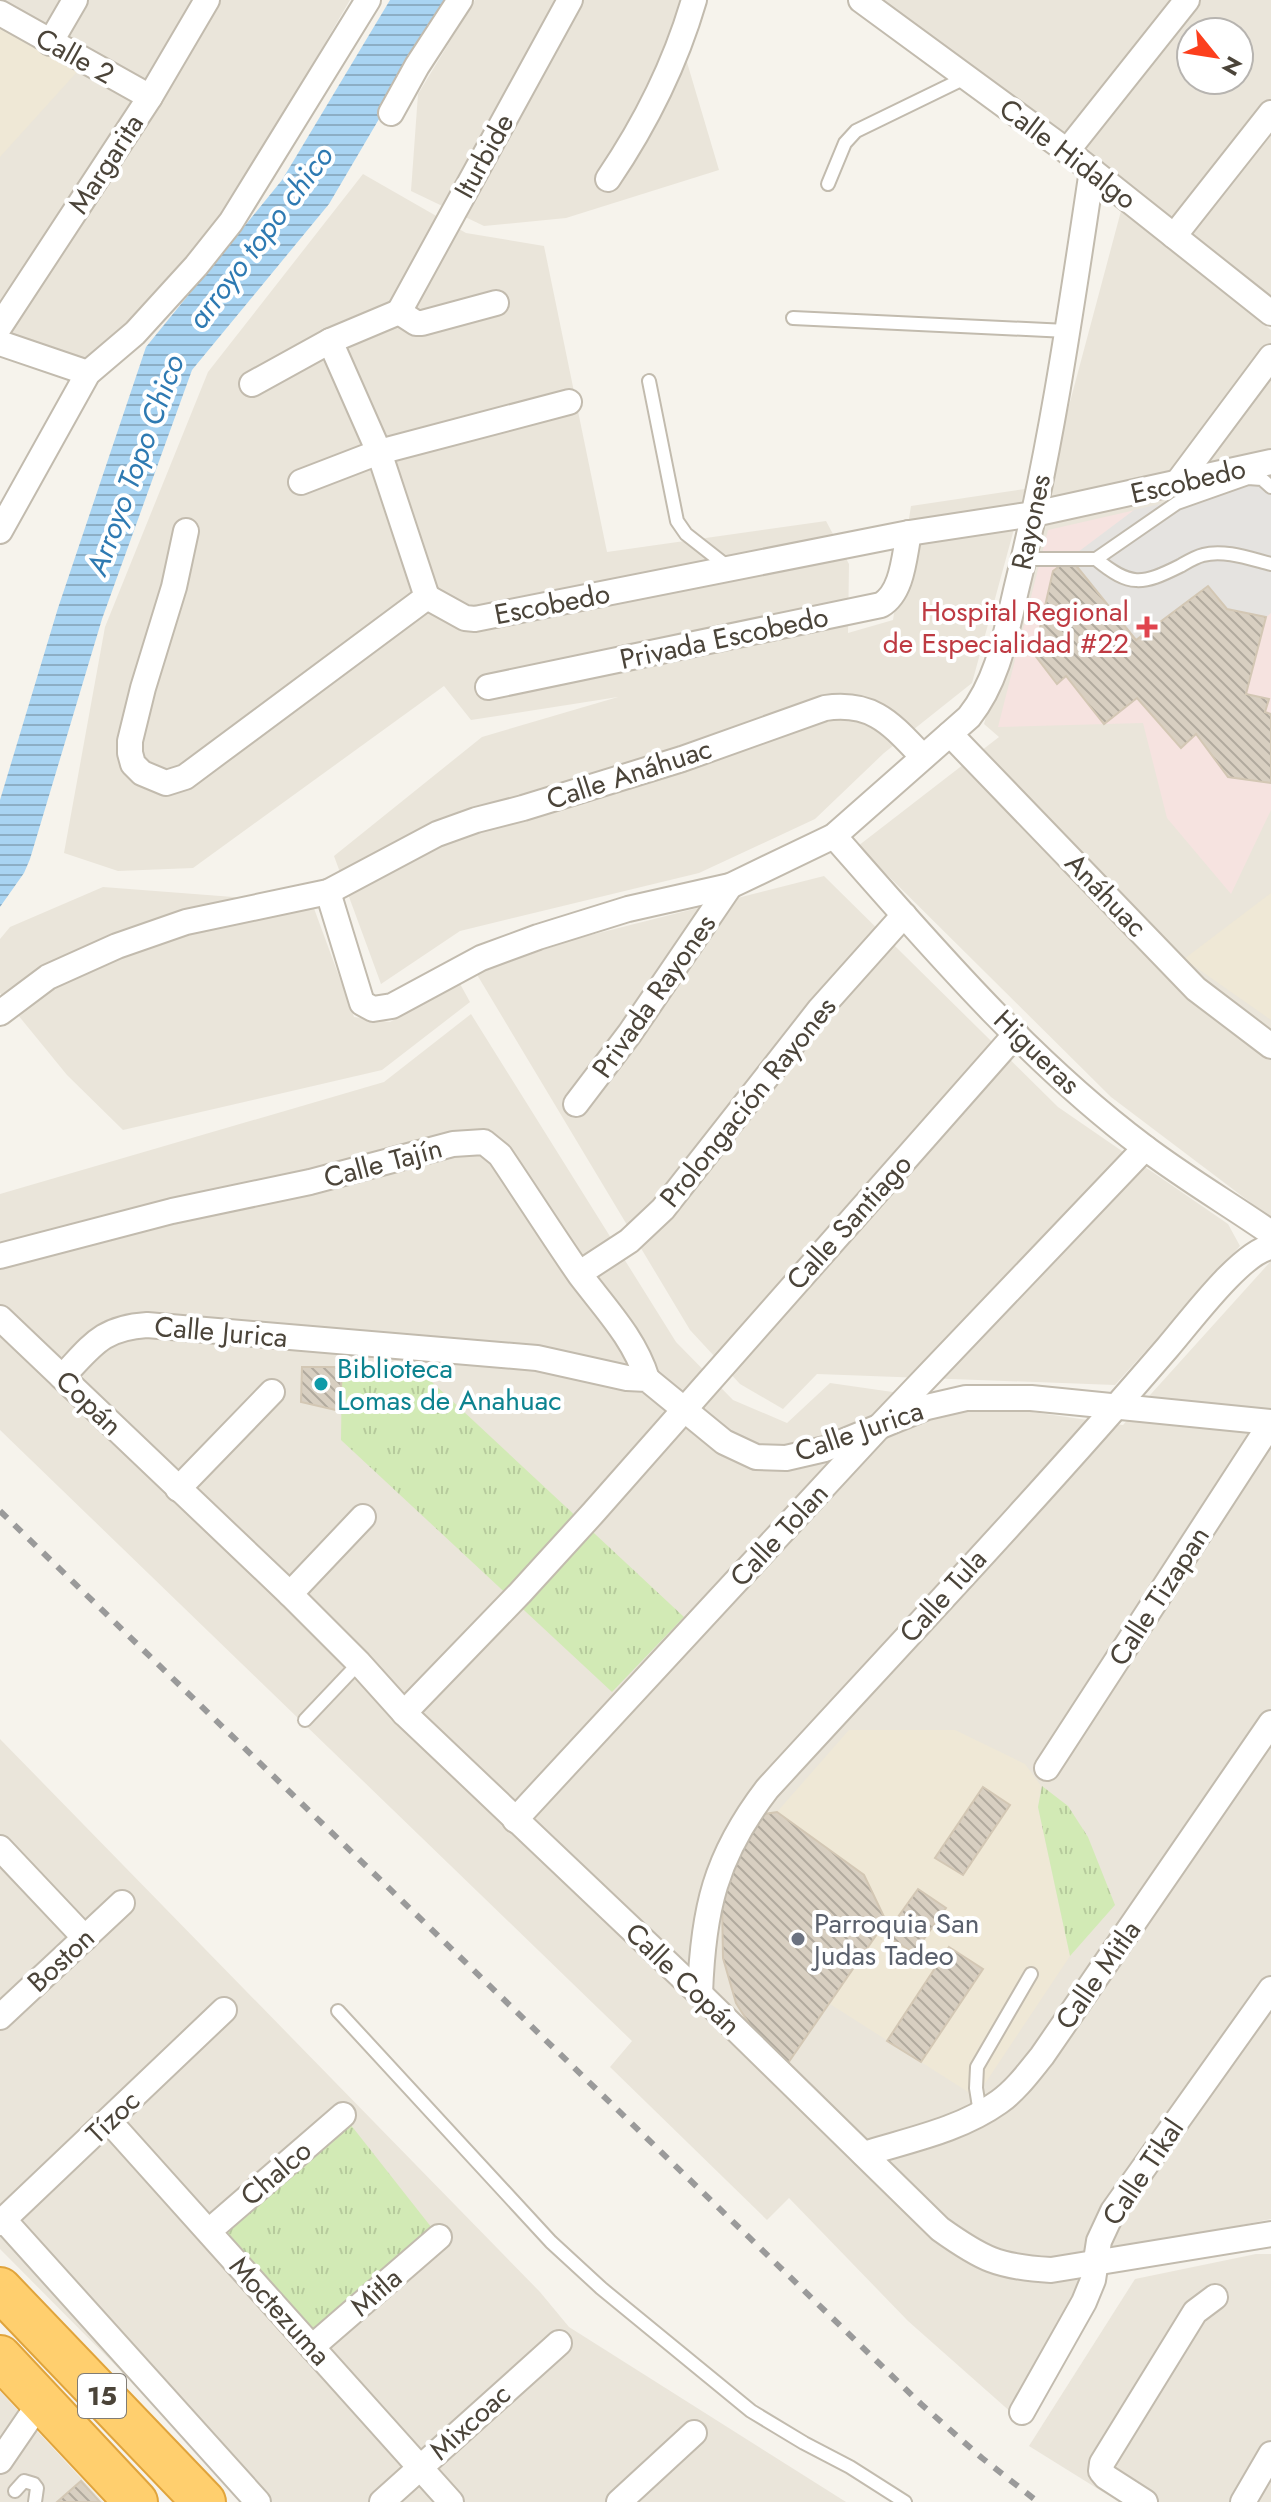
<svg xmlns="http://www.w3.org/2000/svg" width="1271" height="2502" font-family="Jost,sans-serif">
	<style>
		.residential { fill: #eae5da; fill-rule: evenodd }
		.education { fill: #efe8d6 }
		.medical { fill: #f6e3e0 }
		.grass { fill: url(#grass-tufts) }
		.parking { fill: #e5e3e0 }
		.water { fill: url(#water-rules) }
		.building { fill: url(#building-back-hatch); stroke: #d3c7b4; stroke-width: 2 }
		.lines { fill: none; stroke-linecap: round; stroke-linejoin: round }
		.lane-casing { stroke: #c2bbae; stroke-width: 16 }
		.street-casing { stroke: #c2bbae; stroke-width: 28 }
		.highway-casing { stroke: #e0a43c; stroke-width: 46 }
		.lane { stroke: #fff; stroke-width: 12 }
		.street { stroke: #fff; stroke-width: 24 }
		.highway { stroke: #ffcf6e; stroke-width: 42 }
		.rail { stroke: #9a9a9a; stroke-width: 6; stroke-dasharray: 10 10; stroke-linecap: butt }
		.health-dot { fill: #e0444e; stroke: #fff; stroke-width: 3 }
		.culture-dot { fill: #0f9aa8; stroke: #fff; stroke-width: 3 }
		.worship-dot { fill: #6b7280; stroke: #fff; stroke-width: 3 }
		.labels { text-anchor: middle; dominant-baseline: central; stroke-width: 8; stroke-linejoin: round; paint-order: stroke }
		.shield { fill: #fff; stroke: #817c74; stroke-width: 2 }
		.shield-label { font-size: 26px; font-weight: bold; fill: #4b4439 }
		.street-label { font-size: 28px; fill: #4b4439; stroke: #fff }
		.health-label { font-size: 28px; fill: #be3a42; stroke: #fff; text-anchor: end }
		.culture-label { font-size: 28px; fill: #0d838f; stroke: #fff; text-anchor: start }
		.worship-label { font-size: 28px; fill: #5b616d; stroke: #fff; text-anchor: start }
		.water-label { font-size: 30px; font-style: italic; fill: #2e7ab2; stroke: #fff }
	</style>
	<defs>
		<pattern id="grass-tufts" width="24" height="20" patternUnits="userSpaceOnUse" patternTransform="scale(2)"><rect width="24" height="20" fill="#d2eab5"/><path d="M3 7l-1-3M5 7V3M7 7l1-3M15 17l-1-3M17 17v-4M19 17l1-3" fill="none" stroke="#b6ca9c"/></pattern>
		<pattern id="water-rules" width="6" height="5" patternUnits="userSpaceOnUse" patternTransform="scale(2)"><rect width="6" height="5" fill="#a9d4f2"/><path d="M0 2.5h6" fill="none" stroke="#8caec5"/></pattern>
		<pattern id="building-back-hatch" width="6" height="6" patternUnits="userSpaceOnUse" patternTransform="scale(2)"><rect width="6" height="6" fill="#d8cfc1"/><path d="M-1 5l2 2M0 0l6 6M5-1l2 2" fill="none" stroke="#b1aa9e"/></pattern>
	</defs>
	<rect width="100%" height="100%" fill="#f6f3ec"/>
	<!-- residential -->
	<g class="residential">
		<path d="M0,0H350L219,225L88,363L0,335Z"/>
		<path d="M475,0H681L675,22L719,170L566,218L484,226L411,191L418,94Z"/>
		<path d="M870,0H1271V297L1095,159ZM1191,32H1239V80H1191Z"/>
		<path d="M363,174L466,233L544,246L607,552L826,521L849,564L848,633L893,620L911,506L1025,489L972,683L884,753L815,819L699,873L460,931L381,984L334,856L482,737L618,697L471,720L444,686L193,868L118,871L64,853L105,627L208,372Z"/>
		<path d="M1121,211L1271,330V1218L1111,1097L858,846L999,737L984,724Z"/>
		<path d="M824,876L1058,1107L1228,1224L1240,1246L1115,1385L817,1374L783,1409L740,1384L690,1330L476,973L575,939Z"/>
		<path d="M103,887L312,903L354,1017L390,1022L459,982L470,1002L382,1070L123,1130L67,1075L0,993V939L10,927Z"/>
		<path d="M471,1014L676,1342L733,1400L787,1423L830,1383L1123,1425L1271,1261V2219L1108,2253L1013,2414L908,2321L789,2198L767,2220L610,2067L632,2041L0,1430V1194L384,1082Z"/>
		<path d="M0,1739L540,2292L569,2327L846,2502H251L0,2249Z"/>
		<path d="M1256,2254H1271V2502H1119L1029,2446L1135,2279Z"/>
		<path d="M0,2391L103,2502H0Z"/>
	</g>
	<!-- education -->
	<g class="education">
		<path d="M0,29L77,72L0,157Z"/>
		<path d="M1271,893V1020L1184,959Z"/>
		<path d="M849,1730H955L1025,1764L1041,1786L1038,1807L1070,1956L976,2097L830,2004L885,1921L863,1875L777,1812Z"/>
	</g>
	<!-- medical -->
	<path class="medical" d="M1271,479V810L1231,894L1167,818L1143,723L998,727L1048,530Z"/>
	<!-- grass -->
	<g class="grass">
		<path d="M342,1367L418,1369L684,1617L612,1692L341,1440Z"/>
		<path d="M1042,1786L1068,1806L1088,1837L1115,1905L1070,1956L1038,1807Z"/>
		<path d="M343,2115L439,2237L317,2343L209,2231Z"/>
	</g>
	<!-- parking -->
	<path class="parking" d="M1271,479V613L1266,617L1227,609L1208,586L1136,640L1070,558L1134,510Z"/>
	<!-- water -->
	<path class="water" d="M390,0H449L329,204L192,370L102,619L30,859L24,873L0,907V800L58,608L146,347L282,180Z"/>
	<!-- building -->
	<g class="building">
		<path d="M1070,558L1136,640L1208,586L1227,609L1266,617L1246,694L1269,699L1265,712L1271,714V783L1228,777L1196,734L1181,748L1137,698L1104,724L1066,676L1057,684L1034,654L1053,571Z"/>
		<path d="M302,1367H342L340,1411L301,1402Z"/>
		<path d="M983,1787L1010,1805L963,1875L935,1858Z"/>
		<path d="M777,1812L864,1875L886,1921L786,2066L757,2036L736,2003L723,1958L722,1901L741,1847L758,1815Z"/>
		<path d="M918,1889L946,1908L914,1953L885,1935Z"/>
		<path d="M949,1947L983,1969L921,2062L887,2041Z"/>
		<path d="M81,2481L100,2502H57Z"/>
	</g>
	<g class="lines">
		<!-- lane casing -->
		<g class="lane-casing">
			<g id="lane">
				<path d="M828,184L845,143L856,131L967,77"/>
				<path d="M793,318L1067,331"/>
				<path d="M649,381L677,521L686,534L728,567"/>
				<path d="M1024,559H1096C1130,587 1142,585 1180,566C1187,562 1195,557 1203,555C1224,549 1251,559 1271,564"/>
				<path d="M1096,559L1177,503L1248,478L1262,479L1271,487"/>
				<path d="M305,1720L359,1663"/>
				<path d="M338,2011L551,2242L601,2288L751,2411L804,2443L850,2467L905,2502"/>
				<path d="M980,2113L976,2088L977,2067L1031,1974"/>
				<path d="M15,2491L24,2481L34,2484L37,2488L35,2502"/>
			</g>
		</g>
		<!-- street casing -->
		<g class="street-casing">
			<g id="street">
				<path d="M861,0L1067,151L1271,313"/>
				<path d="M0,13L150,97"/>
				<path d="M50,43L75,0"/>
				<path d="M391,113L417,66L460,0"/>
				<path d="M1067,151L1187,0"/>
				<path d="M608,179C646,123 675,65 694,0"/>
				<path d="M1174,236L1271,113"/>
				<path d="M399,312L570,0"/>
				<path d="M399,312L416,323H422L496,303"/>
				<path d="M0,326L150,97L207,0"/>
				<path d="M330,341L379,452L427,597"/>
				<path d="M0,343L88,373"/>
				<path d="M252,384L330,341L399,312"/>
				<path d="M301,482L379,452L569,402"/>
				<path d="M1177,483L1271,357"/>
				<path d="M0,531L88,373L135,333L196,266L231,222L368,0"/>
				<path d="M186,531L174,587L143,688L130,741V753L133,764L142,773L166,783L185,777L427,597"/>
				<path d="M427,597L465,618L475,619L909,533L1034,514L1271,462"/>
				<path d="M488,687L881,605C903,592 904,556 909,533"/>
				<path d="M950,734L1196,989L1271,1046"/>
				<path d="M834,836C930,945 1027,1059 1144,1147C1185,1178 1229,1204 1271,1233"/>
				<path d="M328,892L362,1003L373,1009L392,1006L481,958L538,937L628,909L730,886L834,836L969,717C999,679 1006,632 1017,586C1051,449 1071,310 1092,170"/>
				<path d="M0,1013L48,977L117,946L186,922L328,892L437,834L476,820L523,808L682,759L825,708C874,701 892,725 923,757"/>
				<path d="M576,1104L630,1033L730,886"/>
				<path d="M0,1256L172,1211L310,1182L453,1144L484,1142L500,1155C527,1195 553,1236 580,1275C605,1308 635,1339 647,1379"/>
				<path d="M580,1273L629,1241L663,1209L820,1009L904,915"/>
				<path d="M0,1318L290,1594L359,1663L404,1713L700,1994L940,2229C982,2259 998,2267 1051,2270L1271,2234"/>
				<path d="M62,1377C92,1346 101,1328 147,1325L537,1358L627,1378L647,1379L724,1442L756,1457L786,1458L825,1449L927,1407L966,1398H1031L1271,1422"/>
				<path d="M178,1489L272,1392"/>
				<path d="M290,1594L363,1517"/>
				<path d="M404,1713L520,1593L593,1513L1016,1034"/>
				<path d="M1047,1768L1271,1423"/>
				<path d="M515,1820L878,1428L1145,1148"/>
				<path d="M0,1848L85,1938"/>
				<path d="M700,1994C703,1910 715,1857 767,1789C901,1643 1038,1498 1168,1347C1189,1323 1241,1252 1271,1247"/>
				<path d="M0,2017L122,1903"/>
				<path d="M109,2121L451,2502"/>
				<path d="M864,2154C909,2140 960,2130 999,2102C1016,2090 1029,2072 1042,2056L1271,1723"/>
				<path d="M4,2220L258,2502"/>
				<path d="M0,2223L224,2010"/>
				<path d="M209,2231L343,2115"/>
				<path d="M312,2347L439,2237"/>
				<path d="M1022,2412L1084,2302L1093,2280L1099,2241L1113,2211L1271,1989"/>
				<path d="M0,2461L41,2401"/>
				<path d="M382,2502L559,2343"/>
				<path d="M619,2502L694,2433"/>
				<path d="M1145,2502L1106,2477L1101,2471L1102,2463L1195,2312L1215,2297"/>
				<path d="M1243,2502L1271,2454"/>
			</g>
		</g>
		<!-- highway casing -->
		<g class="highway-casing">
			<g id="highway">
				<path d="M0,2289L204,2502"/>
				<path d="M0,2357L136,2502"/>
			</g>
		</g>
		<!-- lane -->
		<use href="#lane" class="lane"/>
		<!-- street -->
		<use href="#street" class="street"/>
		<!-- highway -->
		<use href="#highway" class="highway"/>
		<!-- rail -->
		<path class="rail" d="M0,1511L921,2404L982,2458L1038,2502"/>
	</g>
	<!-- markers -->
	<path class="health-dot" d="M1143 615h8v8h8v8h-8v8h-8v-8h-8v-8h8z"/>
	<circle class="culture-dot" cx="321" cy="1384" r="8"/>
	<circle class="worship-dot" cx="798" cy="1939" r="8"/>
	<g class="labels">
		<!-- shield labels -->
		<rect class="shield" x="78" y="2374" width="48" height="44" rx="6"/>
		<g class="shield-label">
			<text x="102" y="2396">15</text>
		</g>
		<!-- street labels -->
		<g class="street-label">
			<text transform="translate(75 56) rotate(29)">Calle 2</text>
			<text transform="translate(1068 154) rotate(37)">Calle Hidalgo</text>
			<text transform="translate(484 156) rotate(-61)">Iturbide</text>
			<text transform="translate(106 164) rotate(-57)">Margarita</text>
			<text transform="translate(1188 481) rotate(-13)">Escobedo</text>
			<text transform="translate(1031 522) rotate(-78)">Rayones</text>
			<text transform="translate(552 604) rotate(-11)">Escobedo</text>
			<text transform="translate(724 638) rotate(-12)">Privada Escobedo</text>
			<text transform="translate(629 774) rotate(-18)">Calle Anáhuac</text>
			<text transform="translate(1106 895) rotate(46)">Anáhuac</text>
			<text transform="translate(654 996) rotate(-55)">Privada Rayones</text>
			<text transform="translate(1037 1052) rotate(44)">Higueras</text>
			<text transform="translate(748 1102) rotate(-51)">Prolongación Rayones</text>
			<text transform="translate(383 1163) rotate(-15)">Calle Tajín</text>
			<text transform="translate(849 1222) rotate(-48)">Calle Santiago</text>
			<text transform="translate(221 1332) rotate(5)">Calle Jurica</text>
			<text transform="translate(89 1403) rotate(44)">Copán</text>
			<text transform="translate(859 1431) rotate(-19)">Calle Jurica</text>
			<text transform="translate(779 1535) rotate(-47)">Calle Tolan</text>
			<text transform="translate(943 1596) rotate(-48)">Calle Tula</text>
			<text transform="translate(1159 1596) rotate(-57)">Calle Tizapan</text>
			<text transform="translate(61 1960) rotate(-43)">Boston</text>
			<text transform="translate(1098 1975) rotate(-55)">Calle Mitla</text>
			<text transform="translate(683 1979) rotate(44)">Calle Copán</text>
			<text transform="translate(113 2117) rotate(-44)">Tízoc</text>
			<text transform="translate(1143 2172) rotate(-56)">Calle Tikal</text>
			<text transform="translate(276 2173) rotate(-41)">Chalco</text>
			<text transform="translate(376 2292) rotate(-41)">Mitla</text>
			<text transform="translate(280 2311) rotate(48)">Moctezuma</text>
			<text transform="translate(470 2422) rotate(-42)">Mixcoac</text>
		</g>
		<!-- health labels -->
		<g class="health-label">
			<text x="1129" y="611">Hospital Regional<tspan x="1129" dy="32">de Especialidad #22</tspan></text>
		</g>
		<!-- culture labels -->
		<g class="culture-label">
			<text x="337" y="1368">Biblioteca<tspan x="337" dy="32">Lomas de Anahuac</tspan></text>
		</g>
		<!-- worship labels -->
		<g class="worship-label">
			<text x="814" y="1923">Parroquia San<tspan x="814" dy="32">Judas Tadeo</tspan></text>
		</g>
		<!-- water labels -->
		<g class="water-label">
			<text transform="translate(260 237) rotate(-53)">arroyo topo chico</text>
			<text transform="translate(135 465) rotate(-70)">Arroyo Topo Chico</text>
		</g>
	</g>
	<!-- north arrow -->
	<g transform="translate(1215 56) rotate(120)"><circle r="38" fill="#ffffff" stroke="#b7b4b0" stroke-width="2"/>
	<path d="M0-6L14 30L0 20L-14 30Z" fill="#fc3f1d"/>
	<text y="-12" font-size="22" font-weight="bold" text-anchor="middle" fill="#4b4439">N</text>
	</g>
</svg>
